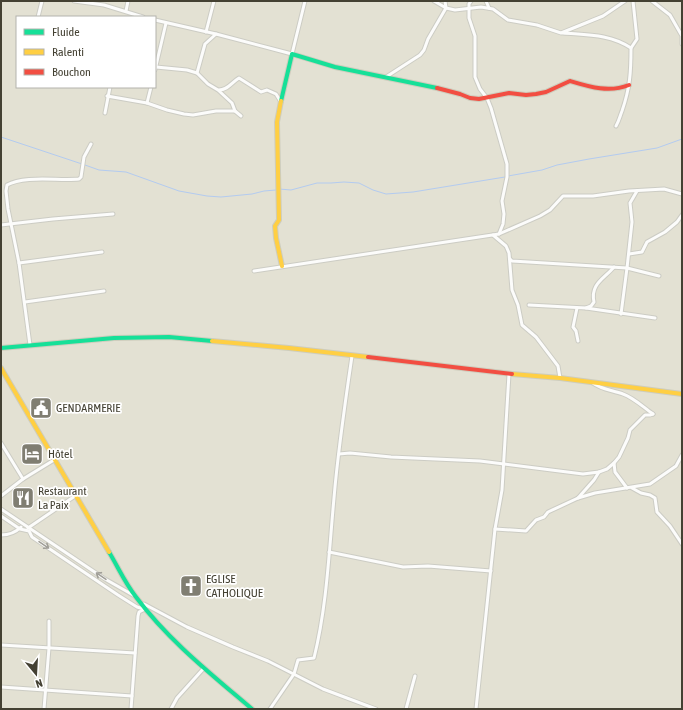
<svg xmlns="http://www.w3.org/2000/svg" width="683" height="710" font-family="'Asap Condensed',sans-serif">
	<style>
		.residential { fill: #e3e1d3; fill-rule: evenodd }
		.lines { fill: none; stroke-linecap: round; stroke-linejoin: round }
		.stream { stroke: #b3cbf0; stroke-width: 1 }
		.street-casing { stroke: #ccccc4; stroke-width: 5 }
		.fast-casing { stroke: #cecdbd; stroke-width: 6 }
		.slow-casing { stroke: #cecdbd; stroke-width: 6 }
		.jam-casing { stroke: #cecdbd; stroke-width: 6 }
		.street { stroke: #fcfcfb; stroke-width: 3 }
		.fast { stroke: #16e098; stroke-width: 4 }
		.slow { stroke: #ffcf43; stroke-width: 4 }
		.jam { stroke: #f24e42; stroke-width: 4 }
		.oneway { stroke: #a09e97 }
		.labels { text-anchor: middle; dominant-baseline: central; stroke-width: 3.5; stroke-linejoin: round; paint-order: stroke }
		.poi-label { font-size: 12px; fill: #444133; stroke: #fff; text-anchor: start }
	</style>
	<rect width="100%" height="100%" fill="#eeeee6"/>
	<!-- residential -->
	<path class="residential" d="M1,1H682V709H1ZM17,17H155V87H17Z"/>
	<g class="lines">
		<!-- stream -->
		<g class="stream">
			<path d="M1,137L82,164"/>
			<path d="M85,165L99,170L126,172L179,191L207,196L221,197L252,194L264,191L276,190"/>
			<path d="M508,176L542,170L557,165L589,159L657,148L682,139"/>
			<path d="M279,189L291,190L317,183H331L344,182L359,183L373,190L386,194L413,192L505,177"/>
		</g>
		<!-- street casing -->
		<g class="street-casing">
			<g id="street">
				<path d="M74,1L104,5L143,17"/>
				<path d="M434,1L446,8L455,10L481,7L493,9L508,20L537,25L561,33L603,16L625,1"/>
				<path d="M471,1L469,4V18L475,36V77L480,89L487,98L491,108L507,164V177L502,201L504,214L503,224L499,234"/>
				<path d="M486,1L489,8"/>
				<path d="M652,1L670,15L682,36V44"/>
				<path d="M126,11L128,1"/>
				<path d="M38,17L42,1"/>
				<path d="M155,20L216,34L292,54L305,1"/>
				<path d="M206,32L214,1"/>
				<path d="M563,33C587,35 610,34 631,48C631,72 630,88 622,111C620,116 619,121 616,126"/>
				<path d="M631,48L637,39L633,1"/>
				<path d="M156,67L187,70L197,73L208,84L218,90L232,103L235,111"/>
				<path d="M155,70L166,23"/>
				<path d="M197,73L205,44L216,34"/>
				<path d="M386,77L420,55L424,50L428,39L446,8L445,1"/>
				<path d="M219,90C228,90 232,82 239,78L261,92L267,90L276,94L281,102"/>
				<path d="M107,96L147,103L167,110L184,114L193,115L216,111H235L241,116"/>
				<path d="M147,103L151,87"/>
				<path d="M105,113L110,87"/>
				<path d="M1,225L53,219L113,214"/>
				<path d="M493,235L506,246L509,253L512,290L518,305L522,325L536,337L558,366L560,378"/>
				<path d="M629,254L642,252L647,242L665,232L677,222L682,215"/>
				<path d="M510,259L512,261L627,268L659,276"/>
				<path d="M19,263L102,252"/>
				<path d="M254,271L499,234L540,216L550,210L563,196H593L629,191L664,189L682,194"/>
				<path d="M25,302L104,291"/>
				<path d="M529,305L586,308L655,318"/>
				<path d="M577,308L573,327L576,331L578,341"/>
				<path d="M586,308L591,306L594,302C590,284 604,279 614,267"/>
				<path d="M621,314L627,268L632,222L630,203L637,191"/>
				<path d="M30,345L19,263L8,209L6,191L7,185C25,175 58,181 79,179L81,177L84,157L91,144"/>
				<path d="M593,383C602,390 613,390 623,394C634,398 643,407 653,414"/>
				<path d="M1,443L23,479"/>
				<path d="M339,454L350,453L391,457L480,461L583,474L599,472"/>
				<path d="M614,463L615,472L627,488"/>
				<path d="M632,488L641,493L650,495L655,498L657,512L670,526L682,544"/>
				<path d="M1,496L23,479L54,460"/>
				<path d="M578,498L595,493L650,484L676,466L682,455"/>
				<path d="M1,509L105,579L133,595"/>
				<path d="M1,516L20,529L29,531L32,537L118,595L137,607L144,609"/>
				<path d="M28,528L75,496"/>
				<path d="M495,529L526,531L536,520L544,517L548,512L578,498L594,480L599,472L607,469L614,463L619,457L628,438L630,430L645,415H650L653,414"/>
				<path d="M1,535C9,535 15,533 21,527"/>
				<path d="M329,552L403,567L428,566L491,571"/>
				<path d="M144,604L187,627L233,647L268,661L323,689L376,709"/>
				<path d="M1,645L135,653"/>
				<path d="M1,687L132,696"/>
				<path d="M44,709L49,648V621"/>
				<path d="M131,709L138,616L139,612L145,609"/>
				<path d="M171,709L177,698L204,668"/>
				<path d="M270,709L294,674L298,660L314,658C327,606 329,551 334,498C338,450 345,403 352,356"/>
				<path d="M406,709L415,676"/>
				<path d="M476,709L495,529L502,490L509,374"/>
			</g>
		</g>
		<!-- fast casing -->
		<g class="fast-casing">
			<g id="fast">
				<path d="M281,101L292,54L335,67L437,88"/>
				<path d="M1,348L114,338L169,337L212,341"/>
				<path d="M109,552C118,567 125,583 136,597C168,640 211,674 252,709"/>
			</g>
		</g>
		<!-- slow casing -->
		<g class="slow-casing">
			<g id="slow">
				<path d="M281,101L277,122L279,220L275,226L276,238L282,266"/>
				<path d="M212,341L289,348L368,357"/>
				<path d="M1,368L109,552"/>
				<path d="M512,374L560,378L682,394"/>
			</g>
		</g>
		<!-- jam casing -->
		<g class="jam-casing">
			<g id="jam">
				<path d="M437,88L460,94L470,98L479,99L509,93L526,95L536,94L546,92L570,81C590,87 609,93 629,85"/>
				<path d="M368,357L512,374"/>
			</g>
		</g>
		<!-- street -->
		<use href="#street" class="street"/>
		<!-- fast -->
		<use href="#fast" class="fast"/>
		<!-- slow -->
		<use href="#slow" class="slow"/>
		<!-- jam -->
		<use href="#jam" class="jam"/>
	</g>
	<!-- one-way arrows -->
	<defs><path id="oneway-shaft" d="M-6 0H5M1.5-3L5.5 0L1.5 3" fill="none" stroke-width="1.6" stroke-linecap="round" stroke-linejoin="round"/></defs>
	<g class="oneway">
		<use href="#oneway-shaft" transform="translate(44 545) rotate(34)"/>
		<use href="#oneway-shaft" transform="translate(101 576) rotate(-146)"/>
	</g>
	<!-- icons -->
	<defs>
		<g id="civic-square" transform="scale(1.15)"><rect x="-9" y="-9" width="18" height="18" rx="4" fill="#807e72" stroke="#fff"/><path d="M-.6-6.5H3V-4.5H.6V-3L4-1V1h2V6H-6V1h2V-1L-.6-3ZM-1.2 2.5V6h2.4V2.5Z" fill="#fff"/></g>
		<g id="hotel-square" transform="scale(1.15)"><rect x="-9" y="-9" width="18" height="18" rx="4" fill="#807e72" stroke="#fff"/><path d="M-6-4.5h1.5V1H6V5H4.5V3h-9V5H-6ZM-4 0a1.8 1.8 0 1 1 3.6 0ZM.5 0V-2.5h3Q6-2.5 6 0Z" fill="#fff"/></g>
		<g id="restaurant-square" transform="scale(1.15)"><rect x="-9" y="-9" width="18" height="18" rx="4" fill="#807e72" stroke="#fff"/><path d="M-5-6h1v4h1v-4h1v4h1v-4h1v5L-1.5 .5V6h-2V.5L-5-1ZM5-6V6H3V1.5H1.5Q1.5-4 5-6Z" fill="#fff"/></g>
		<g id="church-square" transform="scale(1.15)"><rect x="-9" y="-9" width="18" height="18" rx="4" fill="#807e72" stroke="#fff"/><path d="M-1.2-6h2.4v3.5h3.3v2.4h-3.3V6h-2.4V-.1h-3.3v-2.4h3.3Z" fill="#fff"/></g>
	</defs>
	<g fill-rule="evenodd">
		<use href="#civic-square" x="41" y="408"/>
		<use href="#hotel-square" x="32" y="454"/>
		<use href="#restaurant-square" x="23" y="498"/>
		<use href="#church-square" x="191" y="586"/>
	</g>
	<g class="labels">
		<!-- poi labels -->
		<g class="poi-label">
			<text x="56" y="408">GENDARMERIE</text>
			<text x="48" y="454">Hôtel</text>
			<text x="38" y="491">Restaurant<tspan x="38" dy="14">La Paix</tspan></text>
			<text x="206" y="579">EGLISE<tspan x="206" dy="14">CATHOLIQUE</tspan></text>
		</g>
	</g>
	<!-- border -->
	<rect width="683" height="710" fill="none" stroke="#444133" stroke-width="4"/>
	<!-- legend -->
	<rect x="16" y="16" width="140" height="72" fill="#ffffff" stroke="#b4b3ad"/>
	<rect x="24" y="29" width="20" height="6" fill="#16e098" stroke="#b4b3ad"/>
	<text x="52" y="36" font-size="12" fill="#444133">Fluide</text>
	<rect x="24" y="49" width="20" height="6" fill="#ffcf43" stroke="#b4b3ad"/>
	<text x="52" y="56" font-size="12" fill="#444133">Ralenti</text>
	<rect x="24" y="69" width="20" height="6" fill="#f24e42" stroke="#b4b3ad"/>
	<text x="52" y="76" font-size="12" fill="#444133">Bouchon</text>
	<!-- north arrow -->
	<g transform="translate(36 674) rotate(162)" stroke="#ffffff" stroke-width="3" paint-order="stroke">
	<path d="M0-3L7 15L0 10L-7 15Z" fill="#444133"/>
	<text y="-6" font-size="11" font-weight="bold" text-anchor="middle" fill="#444133">N</text>
	</g>
</svg>
